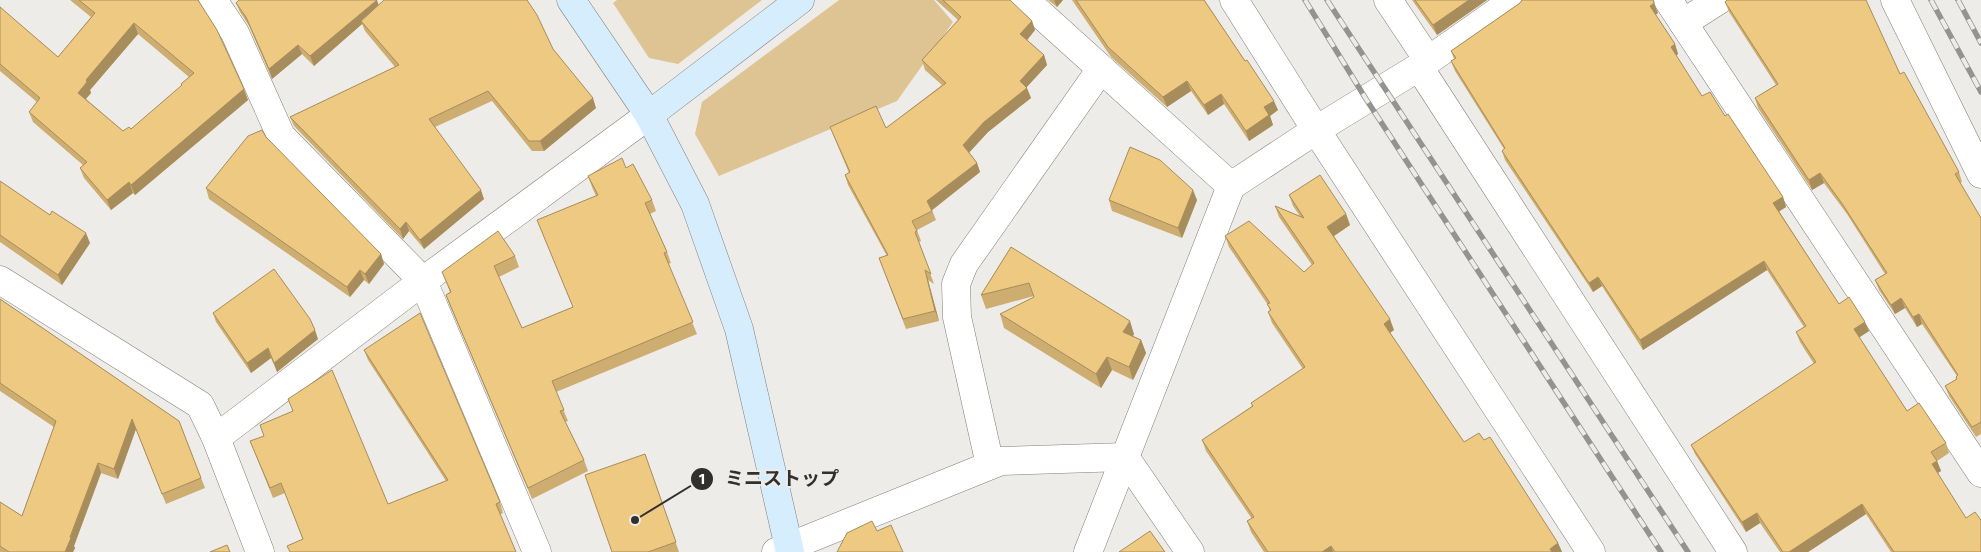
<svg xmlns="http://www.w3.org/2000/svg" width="1981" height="552" font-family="'Fira Sans Condensed','Noto Sans JP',sans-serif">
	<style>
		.green { fill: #dec492 }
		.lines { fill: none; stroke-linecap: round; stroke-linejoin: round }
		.street-casing { stroke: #82807c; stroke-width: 29 }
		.secondary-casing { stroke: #82807c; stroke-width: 29 }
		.street { stroke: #fff; stroke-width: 28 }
		.secondary { stroke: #d6edfe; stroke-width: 28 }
		.rail-casing { stroke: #949390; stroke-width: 5.5 }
		.rail { stroke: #eeece8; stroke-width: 4; stroke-dasharray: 11; stroke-linecap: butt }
		.wall { fill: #cdad70; fill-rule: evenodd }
		.shaded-wall { fill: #a78d5b }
		.building { fill: #eec982; stroke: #a78d5b; fill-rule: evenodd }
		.leader { fill: none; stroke: #31302f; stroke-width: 2 }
		.callout-dot { fill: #31302f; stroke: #eeece8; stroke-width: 2 }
		.mark-label { font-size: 15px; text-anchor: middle; font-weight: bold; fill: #fff }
		.callout-label { font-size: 19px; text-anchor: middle; font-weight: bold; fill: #31302f; stroke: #eeece8; stroke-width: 4; stroke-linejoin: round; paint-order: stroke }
	</style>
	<rect width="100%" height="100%" fill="#eeece8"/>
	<!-- green -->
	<g class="green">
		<path d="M617,0H762L678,64L649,58L613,3Z"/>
		<path d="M839,0H934L953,22L897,101L719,176L695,134L702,102Z"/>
	</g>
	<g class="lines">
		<!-- street casing -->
		<g class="street-casing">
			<g id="street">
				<path d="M213,0L235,33L281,136L423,281L537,552"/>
				<path d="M1025,0L1231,186"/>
				<path d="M1234,0L1316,130L1591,552"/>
				<path d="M1388,0L1428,60"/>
				<path d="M1668,0L1981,473"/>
				<path d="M1895,0L1981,174"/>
				<path d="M1683,23L1719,0"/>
				<path d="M1419,67L1733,552"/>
				<path d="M0,280L200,405L216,438L260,552"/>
				<path d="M216,438L423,281L649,115"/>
				<path d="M990,465L957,317L956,284L964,264L1101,69"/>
				<path d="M776,552L1001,461L1125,457L1190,552"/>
				<path d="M1088,552L1231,186L1316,130L1419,67L1514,0"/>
			</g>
		</g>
		<!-- secondary casing -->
		<g class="secondary-casing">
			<g id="secondary">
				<path d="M571,0L649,115L695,204L739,329L790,552"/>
				<path d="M649,115L800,0"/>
			</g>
		</g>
		<!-- street -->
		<use href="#street" class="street"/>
		<!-- secondary -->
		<use href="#secondary" class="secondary"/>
		<!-- rail casing -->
		<g class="rail-casing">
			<g id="rail">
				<path d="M1305,0L1366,99L1661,552"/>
				<path d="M1327,0L1688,552"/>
				<path d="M1931,0L1981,92"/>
				<path d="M1958,0L1981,43"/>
			</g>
		</g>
		<!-- rail -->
		<use href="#rail" class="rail"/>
	</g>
	<!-- wall -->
	<g class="wall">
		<path d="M70,0H198L248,100L135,195L133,193L111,210L84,178L80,168L83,165L33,122L29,112L37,102L0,71V6L1,8L58,57L91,17ZM138,34L189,77L181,84L182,86L131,129L123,131L86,99L91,93L90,90Z"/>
		<path d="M936,0H1010L1011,2L1032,21L1035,30L1027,40L1044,55L1047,65L1026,88L1031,98L988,132L969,152L977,163L980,172L932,210L936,220L917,230L921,241L919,242L934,284L928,280L939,321L906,329L879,258L887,256L848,185L845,175L849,173L830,127L886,128L942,85L925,70L922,60L958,20Z"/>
		<path d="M1048,0H1063L1057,7Z"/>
		<path d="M1072,0H1205V1L1278,110L1270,116L1273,125L1249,141L1224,104L1208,115L1191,91L1167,107L1111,57Z"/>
		<path d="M1412,0H1487L1437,35Z"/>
		<path d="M1725,2L1868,6L1900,74L1959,172L1962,182L1960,183L1981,218V434L1976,437L1949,396L1945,386L1957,379L1956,377L1957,376L1922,324L1917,327L1905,308L1895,314L1879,290L1875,280L1885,274L1847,214L1824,183L1812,190L1758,108L1755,98L1776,85L1729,12Z"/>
		<path d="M236,3L553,49L596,108L544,151H532L492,101L435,127L484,199L424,249L409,231L403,239L294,126L290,117L395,67L365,31L362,24L314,66L302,54L272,79L249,26L240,12Z"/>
		<path d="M1520,3L1658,13L1655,14L1675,44L1678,54L1676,56L1702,96L1725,116L1783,197L1786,207L1779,211L1839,304L1869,331L1859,337L1907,411L1946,443L1949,453L1937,461L1941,471L1938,473L1981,552H1891L1866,514L1808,552H1780L1760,523L1746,532L1695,454L1691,445L1814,364L1800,342L1796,332L1804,327L1767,270L1643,350L1602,286L1593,292L1505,160L1502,151L1504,149L1455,71L1451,61L1454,59L1451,51Z"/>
		<path d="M626,168L652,200L656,211L650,214L667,252L671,263L668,264L697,334L556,392L568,421L565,422L584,460L588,471L532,499L450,306L446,295L450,292L442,272L515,256L519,267L499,277L522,328L573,307L537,220L596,196L592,187L588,176Z"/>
		<path d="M0,181L90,243L62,285L0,242Z"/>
		<path d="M206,188L381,254L384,264L369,284L364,280L350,297L209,199Z"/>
		<path d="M1289,195L1346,214L1350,225L1334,236L1394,330L1390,333L1464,442L1558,543L1562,552H1264L1251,532L1247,521L1252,519L1206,451L1202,440L1252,406L1251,403L1303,369L1272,323L1268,312L1270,311L1268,305L1229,247L1225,236L1304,272L1312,265L1279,217L1275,206L1300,216L1293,206Z"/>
		<path d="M1109,200H1197L1182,238L1112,211Z"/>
		<path d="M1011,247L1134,334L1133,336L1141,340L1146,353L1133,380L1112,370L1101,388L1004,328L1000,314L1034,297V296L986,309L981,295Z"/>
		<path d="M0,299L179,421L205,488L166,504L136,429L118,479L101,473L74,546L75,548L73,552H0V502L22,516L54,427L0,391Z"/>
		<path d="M213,313L318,339L277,372L271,358L251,373L216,322Z"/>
		<path d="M364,350L500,502L503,513L501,514L303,540L285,493L273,498L250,441L388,504L446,481L368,360Z"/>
		<path d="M645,454L679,552H612Z"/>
	</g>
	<!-- shaded-wall -->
	<g class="shaded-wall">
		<path d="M377,0L380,9L361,21L362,24L314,66L310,56Z"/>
		<path d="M1054,0H1063L1057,7Z"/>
		<path d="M1469,0H1487L1437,35L1433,25Z"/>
		<path d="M1654,3L1658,13L1654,16L1650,6Z"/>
		<path d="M1032,21L1035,30L1024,44L1020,34Z"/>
		<path d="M134,23L138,34L90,90L91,93L82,103L78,93L86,80Z"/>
		<path d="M1675,44L1678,54L1674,57L1671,47Z"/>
		<path d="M298,45L302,54L272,79L269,69Z"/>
		<path d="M1044,55L1047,65L1023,91L1020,81Z"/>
		<path d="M1187,81L1191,91L1167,107L1163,97Z"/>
		<path d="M1027,88L1031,98L988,132L967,155L963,145L984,122Z"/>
		<path d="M244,89L248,100L135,195L131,185Z"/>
		<path d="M1221,94L1224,104L1208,115L1204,105Z"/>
		<path d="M593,98L596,108L544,151L540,141Z"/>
		<path d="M1274,101L1278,110L1270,116L1273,125L1249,141L1246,131L1264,107Z"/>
		<path d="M977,163L980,172L931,211L927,201Z"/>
		<path d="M1820,173L1824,183L1812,190L1809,180Z"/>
		<path d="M129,182L133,193L111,210L107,200Z"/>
		<path d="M481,190L484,199L424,249L420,240Z"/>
		<path d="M1193,190L1197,200L1182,238L1178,228Z"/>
		<path d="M1783,197L1786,207L1777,213L1773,203Z"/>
		<path d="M1346,214L1350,225L1331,238L1327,227Z"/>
		<path d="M406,222L409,231L403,239L400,229Z"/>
		<path d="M86,233L90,243L62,285L58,275Z"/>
		<path d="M381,254L384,264L369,284L365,274Z"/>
		<path d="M1764,261L1767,270L1643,350L1640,340Z"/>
		<path d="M360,270L364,280L350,297L347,287Z"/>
		<path d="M925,270L928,280L939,321L935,311Z"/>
		<path d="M1598,277L1602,286L1593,292L1589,283Z"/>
		<path d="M1901,298L1905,308L1895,314L1891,305Z"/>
		<path d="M1919,314L1922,324L1917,327L1913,317Z"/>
		<path d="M1390,319L1394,330L1388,334L1384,324Z"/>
		<path d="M1130,321L1134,334L1128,345L1123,332Z"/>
		<path d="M1865,322L1869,331L1857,339L1854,329Z"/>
		<path d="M315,330L318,339L277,372L274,363Z"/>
		<path d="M1141,340L1146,353L1133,380L1129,367Z"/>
		<path d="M268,348L271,358L251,373L247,363Z"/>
		<path d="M1107,357L1112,370L1101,388L1096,374Z"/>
		<path d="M132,419L136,429L118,479L114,469Z"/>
		<path d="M1937,461L1941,471L1936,474L1932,464Z"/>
		<path d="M98,463L101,473L74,546L75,548L73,552H65Z"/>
		<path d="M1862,504L1866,514L1808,552H1789Z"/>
		<path d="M1757,513L1760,523L1746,532L1742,522Z"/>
		<path d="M1558,543L1562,552H1551L1550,549Z"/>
		<path d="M1331,546L1333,552H1322Z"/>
	</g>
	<!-- building -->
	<g class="building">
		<path d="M79,0H198L217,30L244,89L131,185L129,182L107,200L80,168L87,162L29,112L40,98L0,64V7L58,57L95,13ZM134,23L194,73L181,84L182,85L131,129L129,127L123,131L78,93L87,82L86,80Z"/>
		<path d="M239,0H377L310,56L298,45L269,69L246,17L236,3Z"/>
		<path d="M384,0H527L537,15L553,49L593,98L540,141H529L488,91L429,119L481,190L420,240L406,222L400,229L290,117L399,65L361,21Z"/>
		<path d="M943,0H1010L1032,21L1020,34L1044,55L1020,81L1027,88L984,122L963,145L977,163L927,201L932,211L912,221L917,231L915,232L931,274L925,270L935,311L903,319L879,258L888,255L845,175L850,172L830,127L876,106L886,128L946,83L922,60L961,17Z"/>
		<path d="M1076,0H1204L1245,61L1247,60L1274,101L1264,107L1269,115L1246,131L1221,94L1204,105L1187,81L1163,97L1108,47Z"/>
		<path d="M1415,0H1469L1433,25Z"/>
		<path d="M1522,0H1653L1654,3L1650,6L1675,44L1671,47L1702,96L1710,92L1725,116L1728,114L1783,197L1773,203L1839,304L1849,297L1865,322L1854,329L1907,411L1919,403L1946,443L1931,452L1937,461L1932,464L1966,518L1975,512L1981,520V552H1894L1862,504L1789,552H1783L1757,513L1742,522L1691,445L1816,362L1796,332L1806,326L1764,261L1640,340L1598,277L1589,283L1502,151L1505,148L1451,61L1456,58L1451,51L1520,3Z"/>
		<path d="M1727,0H1866L1900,74L1904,72L1959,172L1955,174L1981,218V422L1972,427L1945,386L1957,379L1956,377L1958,375L1919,314L1913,317L1901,298L1891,305L1875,280L1887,273L1843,205L1820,173L1809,180L1755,98L1778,84L1725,2Z"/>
		<path d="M262,130L266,137L381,254L365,274L360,270L347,287L206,188L248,136Z"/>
		<path d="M1130,147L1160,160L1193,190L1178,228L1109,200Z"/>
		<path d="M622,158L626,168L633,164L652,200L645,203L667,252L664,253L693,322L552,381L564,410L560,411L584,460L528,488L446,295L451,292L442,272L498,231L515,256L494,266L522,328L573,307L537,220L598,195L588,176Z"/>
		<path d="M1320,175L1346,214L1327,227L1390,319L1384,324L1464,442L1479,433L1484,440L1490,437L1558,543L1550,549L1552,552H1335L1331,546L1322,552H1268L1247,521L1254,517L1202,440L1253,406L1251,403L1305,367L1268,312L1271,310L1267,304L1270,303L1225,236L1249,221L1304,272L1314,263L1275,206L1304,218L1289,195Z"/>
		<path d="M0,181L50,215L52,211L86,233L58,275L0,235Z"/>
		<path d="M1011,247L1130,321L1123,332L1141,340L1129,367L1107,357L1096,374L1000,314L1034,297L1029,283L981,295Z"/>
		<path d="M274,269L310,319L315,330L274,363L268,348L247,363L213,313Z"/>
		<path d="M0,299L179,421L201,478L162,494L132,419L114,469L98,463L70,537L71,538L65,552H9L0,546V502L22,516L56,421L0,383Z"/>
		<path d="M420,313L500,502L496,504L516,552H290L287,546L303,539L281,483L270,488L250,441L264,436L260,425L293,411L288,399L332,370L388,504L448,480L364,350Z"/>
		<path d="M645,454L676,542L648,552H612L585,475Z"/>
		<path d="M872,521L877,531L891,525L903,552H837L847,533Z"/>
		<path d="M1150,531L1165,552H1119Z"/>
		<path d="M227,545L230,552H210Z"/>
	</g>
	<!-- callouts -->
	<path class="leader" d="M635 520L702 479"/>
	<g class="callout-dot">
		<circle cx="635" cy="520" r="5"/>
		<circle cx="702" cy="479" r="12"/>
	</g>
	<g class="mark-label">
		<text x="702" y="484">1</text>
	</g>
	<g class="callout-label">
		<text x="782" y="485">ミニストップ</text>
	</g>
</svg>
